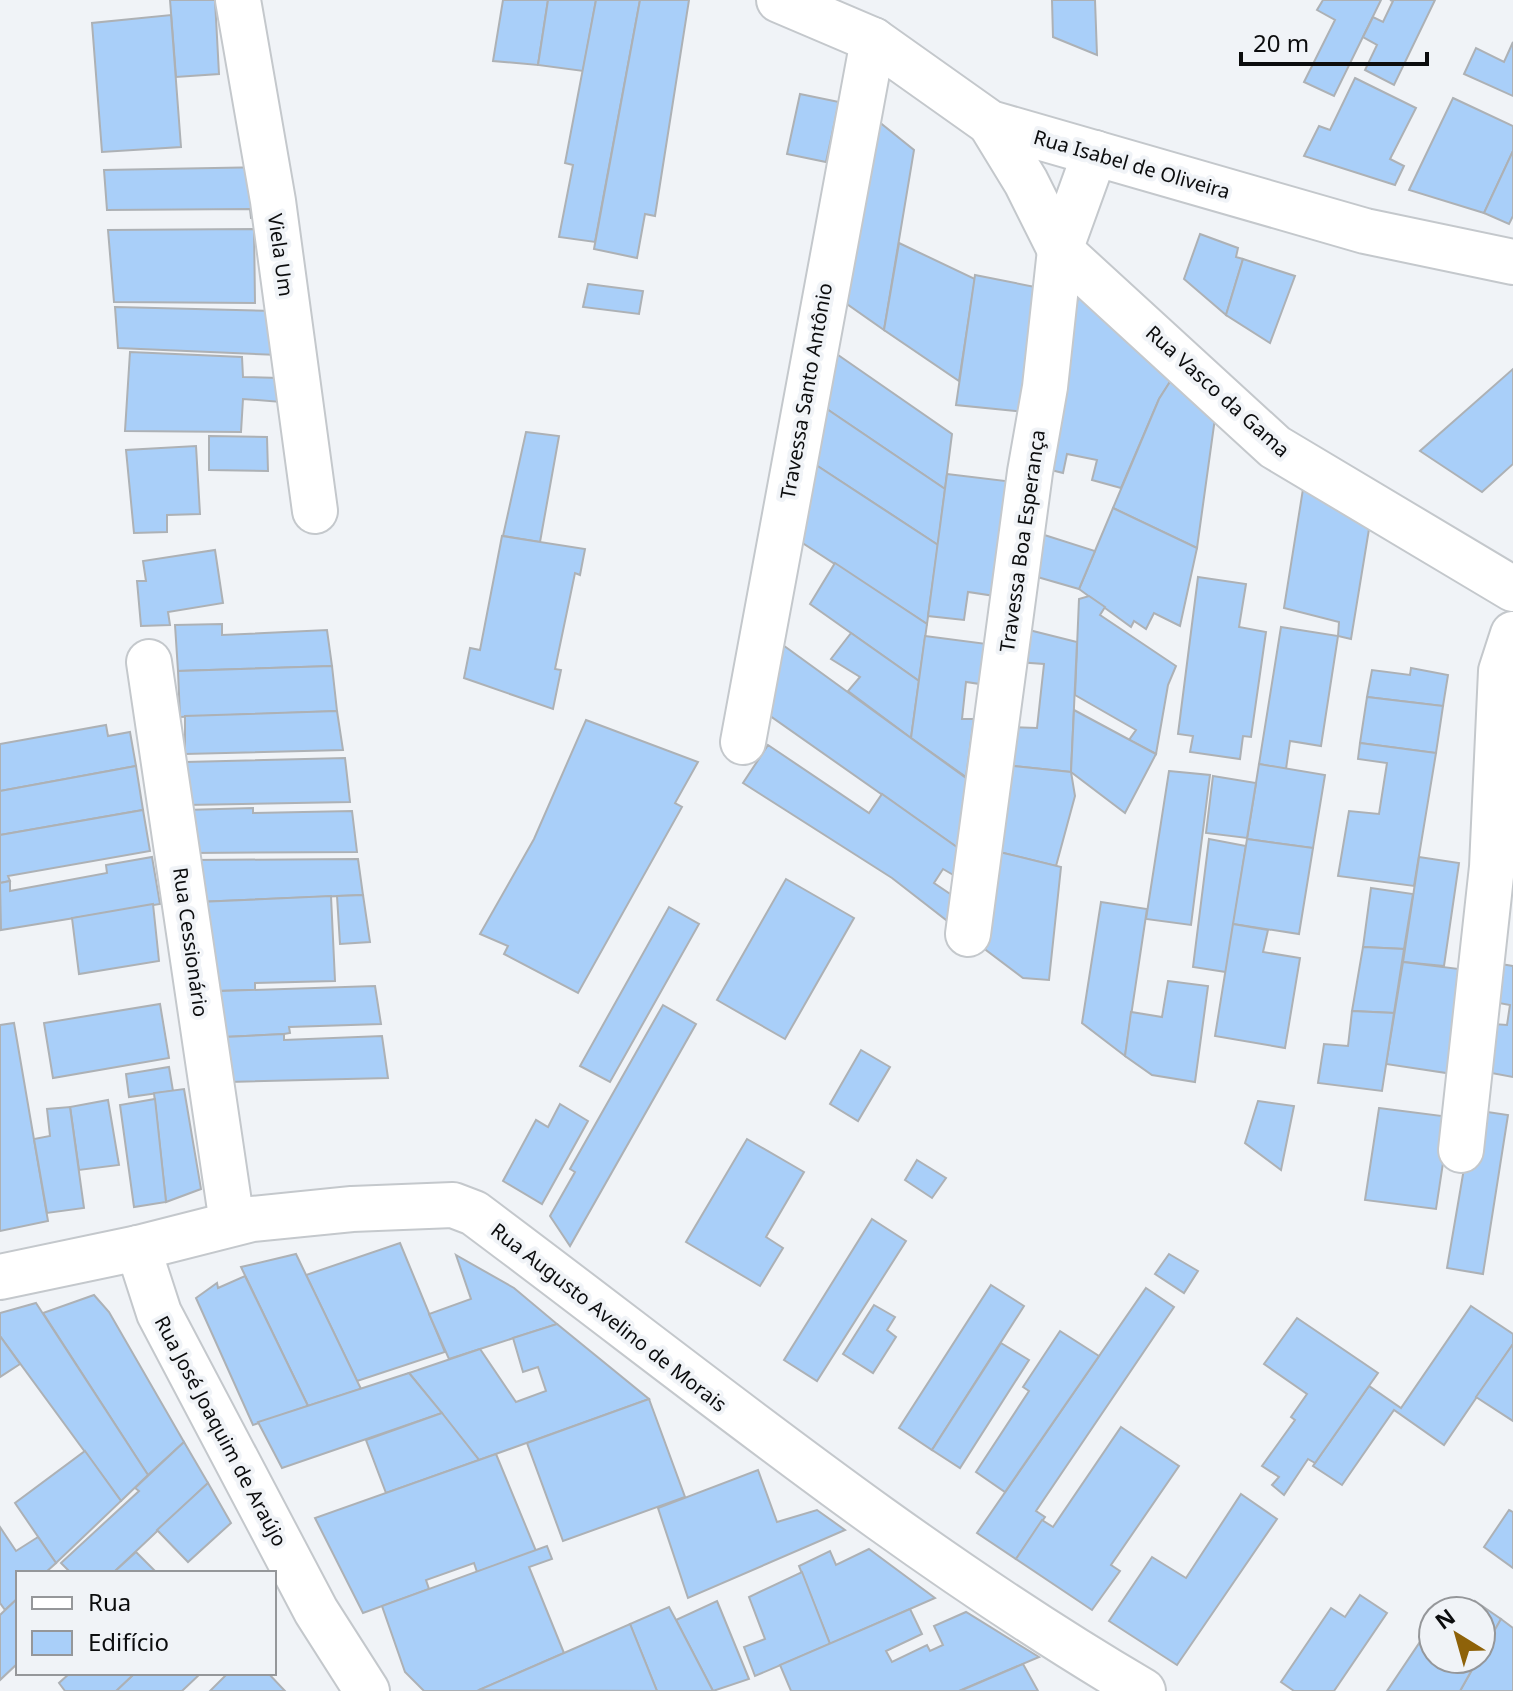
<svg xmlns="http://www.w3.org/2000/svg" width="1513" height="1691" font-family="'Noto Sans',sans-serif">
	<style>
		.building { fill: #a9cff9; stroke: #adb1b5; stroke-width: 2 }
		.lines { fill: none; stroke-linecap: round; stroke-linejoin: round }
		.minor-casing { stroke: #c4c8cc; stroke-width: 48 }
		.minor { stroke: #fff; stroke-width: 44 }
		.labels { text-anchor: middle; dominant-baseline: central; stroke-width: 8; stroke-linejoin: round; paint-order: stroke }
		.street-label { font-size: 20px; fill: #0c0d0e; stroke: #f0f3f7 }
	</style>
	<rect width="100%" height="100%" fill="#f0f3f7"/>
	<!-- building -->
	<g class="building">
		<path d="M170,0H215L219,74L176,77Z"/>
		<path d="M503,0H548L538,65L493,61Z"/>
		<path d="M548,0H596L583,71L538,65Z"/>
		<path d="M596,0H640L595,242L559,237L573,165L565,163Z"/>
		<path d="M640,0H689L655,216L645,214L637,258L594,249Z"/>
		<path d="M1052,0H1095L1097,55L1053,37Z"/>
		<path d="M1323,0H1381L1334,96L1304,82L1335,20L1317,10Z"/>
		<path d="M1390,0H1435L1394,85L1365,70L1377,45L1363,37L1373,17L1383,22L1393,1Z"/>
		<path d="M171,15L181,147L102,152L92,23Z"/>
		<path d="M1513,42V96L1464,74L1476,48L1504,62Z"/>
		<path d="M1355,78L1416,108L1390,159L1404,166L1395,185L1304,156L1319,126L1330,130Z"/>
		<path d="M800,94L839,102L826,162L787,154Z"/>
		<path d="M1453,98L1513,126V151L1484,213L1409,190Z"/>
		<path d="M873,117L914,150L884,330L837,297Z"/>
		<path d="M1513,151V216L1509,224L1484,213Z"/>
		<path d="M263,167L267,217L251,218L250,209L107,210L104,170Z"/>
		<path d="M254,229L255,303L114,302L108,230Z"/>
		<path d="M1200,234L1238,248L1236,257L1243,259L1226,315L1184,279Z"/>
		<path d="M899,243L975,279L959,381L884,330Z"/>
		<path d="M1243,259L1295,276L1270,343L1226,315Z"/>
		<path d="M975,275L1045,289L1025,412L956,405Z"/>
		<path d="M588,284L643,291L639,314L583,307Z"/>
		<path d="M1079,291L1173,377L1159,399L1121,488L1092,480L1097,460L1067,454L1063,473L1047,469Z"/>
		<path d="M115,307L274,311L278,355L118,348Z"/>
		<path d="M828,348L952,434L945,489L818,403Z"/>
		<path d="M130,352L242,357L243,377L279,378L281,402L243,399L241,432L125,431Z"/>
		<path d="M1513,369V464L1482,492L1420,451Z"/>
		<path d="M1173,377L1215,418L1197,548L1113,508L1159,399Z"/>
		<path d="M818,403L945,489L938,545L813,463Z"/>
		<path d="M526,432L559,436L540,542L503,536Z"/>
		<path d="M209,436L267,437L268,471L209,470Z"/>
		<path d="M196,446L200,514L167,515V532L134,533L126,450Z"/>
		<path d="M813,463L938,545L927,624L798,540Z"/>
		<path d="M947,474L1014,482L995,596L968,592L964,620L928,616Z"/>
		<path d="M1303,489L1370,523L1351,639L1338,636L1339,622L1284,608Z"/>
		<path d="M1113,508L1197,548L1180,626L1154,613L1146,629L1134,621L1131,627L1079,589Z"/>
		<path d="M1035,532L1095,551L1079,589L1027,574Z"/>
		<path d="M502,536L585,549L580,575L575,573L555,669L561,670L553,709L464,678L470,648L480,650Z"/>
		<path d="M215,550L223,603L168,612L170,625L141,626L137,581H146L143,561Z"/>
		<path d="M835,563L927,624L919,681L810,604Z"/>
		<path d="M1198,577L1246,584L1239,627L1266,632L1251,737L1243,736L1240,759L1190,752L1193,736L1178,734Z"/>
		<path d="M1089,596L1105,607L1100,615L1176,666L1168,685L1156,754L1129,740L1136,730L1075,695L1079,599Z"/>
		<path d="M222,624V635L327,630L332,666L178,671L175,625Z"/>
		<path d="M1281,627L1338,636L1321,746L1290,741L1286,769L1259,764Z"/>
		<path d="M1021,628L1077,642L1071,772L1004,765L1009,727L1037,728L1044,664L1017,662Z"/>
		<path d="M851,633L919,681L911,738L848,691L860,677L831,659Z"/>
		<path d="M925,636L987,644L980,684L966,682L962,719H974L966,777L911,738Z"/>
		<path d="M776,640L977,786L968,855L753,704Z"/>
		<path d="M332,666L337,711L180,717L178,671Z"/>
		<path d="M1411,668L1448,675L1443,706L1367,697L1372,670L1410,675Z"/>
		<path d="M1367,697L1443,706L1436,753L1360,743Z"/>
		<path d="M1074,710L1156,754L1125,813L1071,772Z"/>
		<path d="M337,711L343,750L185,754V716Z"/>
		<path d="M586,720L698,762L675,803L682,807L578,993L504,954L508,946L480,934L534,839Z"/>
		<path d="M106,725L108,736L130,732L136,766L0,791V744Z"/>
		<path d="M1360,743L1436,753L1414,886L1338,876L1349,811L1379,814L1387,763L1358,759Z"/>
		<path d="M768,745L869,813L882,794L968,855L955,876L943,869L934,883L962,902L959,930L892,878L743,783Z"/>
		<path d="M345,758L350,802L186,805V762Z"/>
		<path d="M1259,764L1325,775L1313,848L1247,839Z"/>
		<path d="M1004,765L1071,772L1075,796L1056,866L991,850Z"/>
		<path d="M136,766L143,810L0,835V791Z"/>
		<path d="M1169,771L1210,775L1191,925L1146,919Z"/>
		<path d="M1213,776L1256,783L1247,838L1206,833Z"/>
		<path d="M253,808V813L352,811L357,852L191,853L186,810Z"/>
		<path d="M143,810L150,851L8,876L10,881L0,883V835Z"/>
		<path d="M1209,839L1246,846L1226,972L1193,967Z"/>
		<path d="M1247,839L1313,848L1299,934L1233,924Z"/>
		<path d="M991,850L1061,867L1049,980L1023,978L978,944Z"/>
		<path d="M152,857L160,904L1,930L0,883L10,881V891L107,873L106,865Z"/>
		<path d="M1419,857L1459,863L1444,966L1403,962Z"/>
		<path d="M358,859L363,895L198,902L193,860Z"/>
		<path d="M786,879L854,918L785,1039L717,1000Z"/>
		<path d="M1371,888L1413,894L1404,949L1363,947Z"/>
		<path d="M363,895L370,942L340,944L337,896Z"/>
		<path d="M331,896L335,981L255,983V990L213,991L198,902Z"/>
		<path d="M1101,902L1147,909L1125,1056L1082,1023Z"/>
		<path d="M153,904L159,961L79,974L72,918Z"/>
		<path d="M669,907L699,924L610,1082L580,1066Z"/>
		<path d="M1233,924L1268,930L1263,952L1300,958L1285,1048L1215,1036Z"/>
		<path d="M1363,947L1404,949L1394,1013L1352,1011Z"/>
		<path d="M1403,962L1467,970L1453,1074L1386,1064Z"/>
		<path d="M1495,963L1513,966V1077L1486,1072L1494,1024L1507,1025L1510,1005L1488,1001Z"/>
		<path d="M1168,981L1208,986L1195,1082L1152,1075L1125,1056L1131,1012L1162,1017Z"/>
		<path d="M375,986L381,1024L289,1027L290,1033L284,1034L224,1037L220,991Z"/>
		<path d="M160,1004L169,1058L53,1078L44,1023Z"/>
		<path d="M663,1005L696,1024L570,1246L550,1216L575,1172L570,1169Z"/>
		<path d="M1352,1011L1394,1013L1382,1091L1318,1083L1324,1044L1348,1046Z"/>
		<path d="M14,1023L48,1221L0,1231V1025Z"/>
		<path d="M284,1034V1040L382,1036L388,1078L229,1082L224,1037Z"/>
		<path d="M861,1050L890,1067L858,1121L830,1104Z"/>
		<path d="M169,1067L173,1091L129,1097L126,1074Z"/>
		<path d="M184,1089L201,1189L166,1202L154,1093Z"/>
		<path d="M155,1099L166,1202L134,1207L120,1105Z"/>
		<path d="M108,1100L119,1165L79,1170L70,1107Z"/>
		<path d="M1258,1101L1294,1106L1281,1170L1245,1143Z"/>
		<path d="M560,1104L588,1121L542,1204L503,1181L536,1120L548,1127Z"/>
		<path d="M70,1107L84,1208L47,1213L34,1139L50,1136L47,1109Z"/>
		<path d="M1379,1108L1450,1117L1436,1209L1365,1200Z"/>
		<path d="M1474,1110L1508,1115L1483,1274L1447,1268Z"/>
		<path d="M747,1139L804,1172L766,1237L783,1248L760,1286L686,1242Z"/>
		<path d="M917,1160L946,1178L932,1198L905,1180Z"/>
		<path d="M872,1219L906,1241L817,1381L784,1360Z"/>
		<path d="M400,1243L445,1352L357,1381L306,1275Z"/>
		<path d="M296,1254L361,1389L308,1406L241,1267Z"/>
		<path d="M1169,1254L1198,1271L1184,1293L1155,1274Z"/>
		<path d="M456,1255L514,1288L557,1324L449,1359L429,1314L471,1299Z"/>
		<path d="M245,1276L308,1406L253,1425L196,1298L217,1283L218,1288Z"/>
		<path d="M991,1285L1024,1306L932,1450L899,1428Z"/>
		<path d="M1146,1288L1174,1307L1036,1511L1045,1517L1016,1559L977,1533Z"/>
		<path d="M94,1295L109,1312L184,1442L148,1475L43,1313Z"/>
		<path d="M36,1303L148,1475L121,1501L0,1336V1313Z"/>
		<path d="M874,1305L895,1317L887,1330L896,1337L873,1373L843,1354Z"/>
		<path d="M1471,1306L1513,1334V1344L1444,1445L1394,1410L1342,1485L1313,1466L1369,1386L1401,1408Z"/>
		<path d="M1297,1318L1378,1373L1315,1463L1308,1459L1284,1495L1272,1485L1279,1477L1262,1466L1295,1420L1291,1417L1307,1394L1264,1364Z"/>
		<path d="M557,1324L649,1399L479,1460L409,1373L480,1349L516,1402L546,1391L538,1367L523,1372L513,1338Z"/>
		<path d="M1060,1331L1099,1356L1005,1492L976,1472L1029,1391L1023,1387Z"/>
		<path d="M0,1336L20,1364L0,1377Z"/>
		<path d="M1001,1343L1029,1360L960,1468L932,1450Z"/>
		<path d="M1513,1344V1421L1476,1397Z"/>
		<path d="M409,1373L442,1413L282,1468L258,1422Z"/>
		<path d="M649,1399L685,1497L563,1541L527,1443Z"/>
		<path d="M442,1413L479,1460L386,1493L366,1440Z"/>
		<path d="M1121,1427L1179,1466L1111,1565L1120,1571L1092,1610L1016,1559L1042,1520L1053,1527Z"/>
		<path d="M184,1442L208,1483L113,1573H71L61,1563L139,1491L135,1488Z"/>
		<path d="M85,1451L121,1501L56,1563L15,1503Z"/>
		<path d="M496,1454L536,1551L477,1572L474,1563L426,1580L429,1589L363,1613L315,1518Z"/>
		<path d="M758,1470L777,1522L817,1510L845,1530L688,1598L658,1508Z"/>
		<path d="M208,1483L231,1523L188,1562L157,1530Z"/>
		<path d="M1241,1494L1277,1519L1177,1665L1109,1621L1152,1557L1186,1578Z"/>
		<path d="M1509,1510L1513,1512V1568L1484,1547Z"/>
		<path d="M0,1527L16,1551L38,1537L56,1563L45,1573H18V1598L5,1610L0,1603Z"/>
		<path d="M547,1546L552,1559L529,1567L564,1653L477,1691H424L405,1672L382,1606Z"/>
		<path d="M869,1549L935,1598L830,1644L799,1566L830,1551L836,1565Z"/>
		<path d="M136,1552L157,1573H113Z"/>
		<path d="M802,1572L830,1644L755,1676L744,1647L765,1639L749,1597Z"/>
		<path d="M1360,1595L1387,1613L1334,1691H1294L1281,1682L1331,1608L1345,1617Z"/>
		<path d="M18,1598V1663L0,1680V1615Z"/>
		<path d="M717,1601L749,1679L713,1691L676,1620Z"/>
		<path d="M1475,1601L1501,1619L1489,1641L1481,1636V1611H1469Z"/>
		<path d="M669,1607L676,1620L713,1691H657L630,1624Z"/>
		<path d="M910,1609L922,1634L886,1651L892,1662L927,1645L930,1651L943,1645L934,1626L966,1612L1039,1657L959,1691H791L780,1665Z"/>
		<path d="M1501,1619L1513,1628V1691H1460Z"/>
		<path d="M630,1624L657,1691L479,1690L564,1653Z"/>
		<path d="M1432,1624L1433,1659H1478L1460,1691H1387Z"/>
		<path d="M1023,1664L1038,1691H960Z"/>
		<path d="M135,1673H201L182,1691H116Z"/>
		<path d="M135,1673L116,1691H65L59,1683L70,1673Z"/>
		<path d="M228,1673H268L285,1691H210Z"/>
	</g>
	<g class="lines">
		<!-- minor casing -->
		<g class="minor-casing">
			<g id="minor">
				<path d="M238,0L273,201L315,511"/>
				<path d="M779,0L873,40L990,123L1365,231L1513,262"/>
				<path d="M990,123L1026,182L1060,250L1275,447L1513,589"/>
				<path d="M149,662L232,1223"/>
				<path d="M743,742L873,40"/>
				<path d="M968,934L1030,472L1045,387L1060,250L1095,153"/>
				<path d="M1461,1150L1492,867L1501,671L1513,634"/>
				<path d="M138,1248L159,1313L316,1611L367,1691"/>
				<path d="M0,1277L138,1248L252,1219L352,1209L453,1205L474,1213C694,1377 906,1552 1143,1691"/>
			</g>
		</g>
		<!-- minor -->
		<use href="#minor" class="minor"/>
	</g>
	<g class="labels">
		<!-- street labels -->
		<g class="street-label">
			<text transform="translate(1132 164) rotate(16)">Rua Isabel de Oliveira</text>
			<text transform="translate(281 255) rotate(82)">Viela Um</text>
			<text transform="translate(806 391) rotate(-80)">Travessa Santo Antônio</text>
			<text transform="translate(1218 391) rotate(42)">Rua Vasco da Gama</text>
			<text transform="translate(1022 541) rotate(-82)">Travessa Boa Esperança</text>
			<text transform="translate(191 942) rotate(82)">Rua Cessionário</text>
			<text transform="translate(609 1317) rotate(38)">Rua Augusto Avelino de Morais</text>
			<text transform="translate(221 1431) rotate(62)">Rua José Joaquim de Araújo</text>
		</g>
	</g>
	<!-- legend -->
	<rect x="16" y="1571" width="260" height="104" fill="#f0f3f7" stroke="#95979a" stroke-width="2"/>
	<rect x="32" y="1597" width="40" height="12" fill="#ffffff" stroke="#95979a" stroke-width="2"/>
	<text x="88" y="1611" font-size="24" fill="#0c0d0e">Rua</text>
	<rect x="32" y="1631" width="40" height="24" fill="#a9cff9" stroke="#95979a" stroke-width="2"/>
	<text x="88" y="1651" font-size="24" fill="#0c0d0e">Edifício</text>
	<!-- north arrow -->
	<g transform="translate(1457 1635) rotate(323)"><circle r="38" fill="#f0f3f7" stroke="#95979a" stroke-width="2"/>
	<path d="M0-6L14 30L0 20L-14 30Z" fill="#8e6209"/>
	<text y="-12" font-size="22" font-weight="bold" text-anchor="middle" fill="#0c0d0e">N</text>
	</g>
	<!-- scale -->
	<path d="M1241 52v12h186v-12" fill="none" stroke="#0c0d0e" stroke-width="4"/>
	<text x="1253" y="52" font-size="24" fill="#0c0d0e" stroke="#f0f3f7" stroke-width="6" paint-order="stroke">20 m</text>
</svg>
